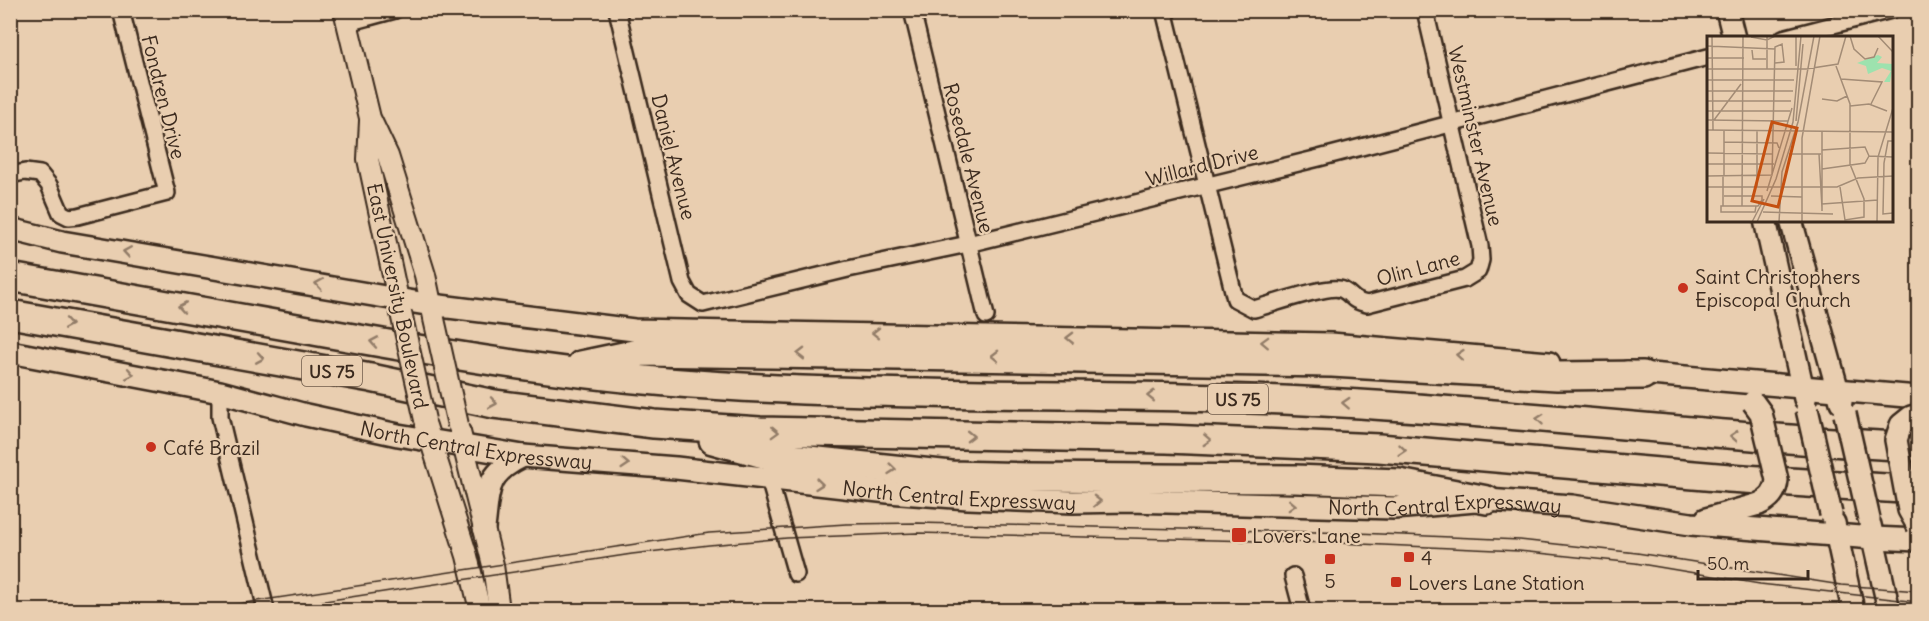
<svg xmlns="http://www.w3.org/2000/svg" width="1929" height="621" font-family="Delius,sans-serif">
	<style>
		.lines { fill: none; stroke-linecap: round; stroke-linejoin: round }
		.minor-casing { stroke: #3b2a1e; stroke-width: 20 }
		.tertiary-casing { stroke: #3b2a1e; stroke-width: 24 }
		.secondary-casing { stroke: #3b2a1e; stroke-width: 26 }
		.motorway-casing { stroke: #3b2a1e; stroke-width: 32 }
		.minor { stroke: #e9ceb0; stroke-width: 15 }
		.tertiary { stroke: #e9ceb0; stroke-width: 20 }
		.secondary { stroke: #e9ceb0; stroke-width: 21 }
		.motorway { stroke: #e9ceb0; stroke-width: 27 }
		.tram { stroke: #3b2a1e; stroke-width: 1.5 }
		.tertiary-bridge-casing { stroke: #3b2a1e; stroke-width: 24; stroke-linecap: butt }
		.secondary-bridge-casing { stroke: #3b2a1e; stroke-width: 26; stroke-linecap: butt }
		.tertiary-bridge { stroke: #e9ceb0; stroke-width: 20 }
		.secondary-bridge { stroke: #e9ceb0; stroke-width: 21 }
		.oneway { stroke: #927c67 }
		.poi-dot { fill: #c8321e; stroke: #e9ceb0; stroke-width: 2 }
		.labels { text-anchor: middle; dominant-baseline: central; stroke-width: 4.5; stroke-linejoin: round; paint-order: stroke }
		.shield { fill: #e9ceb0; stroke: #6f5b4a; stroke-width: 1.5 }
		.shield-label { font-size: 18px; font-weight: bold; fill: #3b2a1e }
		.street-label { font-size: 20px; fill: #3b2a1e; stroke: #e9ceb0 }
		.poi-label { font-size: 20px; fill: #3b2a1e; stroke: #e9ceb0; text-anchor: start }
		.inset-road { fill: none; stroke: #a38c76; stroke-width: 1.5 }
		.view { fill: #c55010; fill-opacity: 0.15; stroke: #c55010; stroke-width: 3 }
		.inset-edge { fill: none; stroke: #3b2a1e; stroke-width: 3 }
	</style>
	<rect width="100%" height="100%" fill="#e9ceb0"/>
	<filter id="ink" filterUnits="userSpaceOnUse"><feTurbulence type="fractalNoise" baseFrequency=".0167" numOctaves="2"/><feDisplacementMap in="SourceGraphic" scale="12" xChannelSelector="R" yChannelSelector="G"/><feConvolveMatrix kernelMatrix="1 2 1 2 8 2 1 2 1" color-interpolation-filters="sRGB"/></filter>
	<g filter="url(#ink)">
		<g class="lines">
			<!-- minor casing -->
			<g class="minor-casing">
				<g id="minor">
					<path d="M617,10L682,282L689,295L703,304L848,269L968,244L1319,158L1708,57"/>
					<path d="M912,10L986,316"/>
					<path d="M1164,10L1235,299L1254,309C1270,305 1331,283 1343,290C1354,296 1350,300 1367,304L1465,279L1478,271L1481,260L1480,246L1425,10"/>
					<path d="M347,23L395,10"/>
					<path d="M1783,38L1891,10"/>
					<path d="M10,175L25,172L40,174L49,185L61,213L69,217L78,216L167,193L121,10"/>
					<path d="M220,392V417L266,610"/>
					<path d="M769,479L796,574"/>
					<path d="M1293,576L1302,610"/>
				</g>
			</g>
			<!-- tertiary casing -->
			<g class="tertiary-casing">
				<g id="tertiary">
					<path d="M344,10L370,118L388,156L425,275L434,318"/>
					<path d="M370,121L368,159L401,313"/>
					<path d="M426,426L467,556L480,610"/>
					<path d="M460,432L493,565L499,610"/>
				</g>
			</g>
			<!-- secondary casing -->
			<g class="secondary-casing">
				<g id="secondary">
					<path d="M1727,10L1734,38"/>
					<path d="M1765,220L1805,399"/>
					<path d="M1791,220L1841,402"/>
					<path d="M10,229L62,242L432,305L634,330L1331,344L1549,363"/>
					<path id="s1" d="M10,352L220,392L306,415L398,435L523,456L676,468L888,492L968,498L1018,500L1073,502L1129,501L1394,508L1487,500L1572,506L1691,524L1873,538L1918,540"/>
					<path d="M1627,372L1918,397"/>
					<path d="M1706,519L1759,504"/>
					<path d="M1834,523L1853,610"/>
					<path d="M1870,525L1889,610"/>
					<path d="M484,528C489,489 485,474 523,456"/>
				</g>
			</g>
			<!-- motorway casing -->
			<g class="motorway-casing">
				<g id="motorway">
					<path d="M10,277C112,295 213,313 314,331C431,352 549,372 667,382C892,400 1117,390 1342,403C1534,414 1726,438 1918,447"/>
					<path d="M10,314L371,378L494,404L654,424L760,431L1167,439L1379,448L1729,478L1918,490"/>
					<path d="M581,365L643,352L1332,363L1557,376L1643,375"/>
					<path d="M713,440L771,456L951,475L1030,477L1295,479L1399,483L1487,500"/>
				</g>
			</g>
			<!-- minor -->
			<use href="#minor" class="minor"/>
			<!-- tertiary -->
			<use href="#tertiary" class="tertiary"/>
			<!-- secondary -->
			<use href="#secondary" class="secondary"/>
			<!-- motorway -->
			<use href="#motorway" class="motorway"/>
			<!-- tram -->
			<g class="tram">
				<path d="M198,610L709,533L846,524L918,523L1357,533L1520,540L1637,553L1841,585L1918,591"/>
				<path d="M266,610L632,554L709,545L787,538L917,533L1338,543L1519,551L1635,563L1760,584L1918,602"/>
			</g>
			<!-- tertiary-bridge casing -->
			<g class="tertiary-bridge-casing">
				<g id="tertiary-bridge">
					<path d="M401,313L425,420"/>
					<path d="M434,319L458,425"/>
				</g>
			</g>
			<!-- secondary-bridge casing -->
			<g class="secondary-bridge-casing">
				<g id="secondary-bridge">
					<path d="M1753,402L1761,413L1777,480C1776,492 1770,499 1759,504"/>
					<path d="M1807,409L1831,514"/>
					<path d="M1845,414L1869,519"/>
					<path d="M1918,415L1911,417L1901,425L1896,440L1909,510L1918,526"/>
				</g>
			</g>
			<!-- tertiary-bridge -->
			<use href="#tertiary-bridge" class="tertiary-bridge"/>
			<!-- secondary-bridge -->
			<use href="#secondary-bridge" class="secondary-bridge"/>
		</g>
		<!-- one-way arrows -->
		<defs><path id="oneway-chevron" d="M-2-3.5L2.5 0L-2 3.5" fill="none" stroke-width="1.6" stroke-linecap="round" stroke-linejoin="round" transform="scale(1.5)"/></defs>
		<g class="oneway">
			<use href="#oneway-chevron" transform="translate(127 252) rotate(-171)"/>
			<use href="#oneway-chevron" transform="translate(319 284) rotate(-171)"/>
			<use href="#oneway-chevron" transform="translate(182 307) rotate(-170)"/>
			<use href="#oneway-chevron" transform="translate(68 324) rotate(10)"/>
			<use href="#oneway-chevron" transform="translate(876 333) rotate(-179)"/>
			<use href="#oneway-chevron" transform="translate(1070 338) rotate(-179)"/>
			<use href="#oneway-chevron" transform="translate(374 342) rotate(-170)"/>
			<use href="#oneway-chevron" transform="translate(1265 342) rotate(-178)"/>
			<use href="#oneway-chevron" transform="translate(801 354) rotate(-179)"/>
			<use href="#oneway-chevron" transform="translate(1460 355) rotate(-175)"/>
			<use href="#oneway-chevron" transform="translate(995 356) rotate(-179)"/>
			<use href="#oneway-chevron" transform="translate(260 358) rotate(10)"/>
			<use href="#oneway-chevron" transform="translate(130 374) rotate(11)"/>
			<use href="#oneway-chevron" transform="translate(1151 396) rotate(-179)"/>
			<use href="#oneway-chevron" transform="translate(493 403) rotate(10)"/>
			<use href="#oneway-chevron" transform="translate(1346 403) rotate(-177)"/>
			<use href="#oneway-chevron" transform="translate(1540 419) rotate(-175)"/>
			<use href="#oneway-chevron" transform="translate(775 432) rotate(2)"/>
			<use href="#oneway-chevron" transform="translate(970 436) rotate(1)"/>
			<use href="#oneway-chevron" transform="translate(1734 436) rotate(-176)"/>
			<use href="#oneway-chevron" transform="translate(1207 440) rotate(3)"/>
			<use href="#oneway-chevron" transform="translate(1402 450) rotate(5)"/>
			<use href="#oneway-chevron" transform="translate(625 464) rotate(4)"/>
			<use href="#oneway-chevron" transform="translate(892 469) rotate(6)"/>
			<use href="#oneway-chevron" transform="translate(819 484) rotate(6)"/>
			<use href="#oneway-chevron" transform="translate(1097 501) rotate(-1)"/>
			<use href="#oneway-chevron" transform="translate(1292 505) rotate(2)"/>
		</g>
	</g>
	<!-- markers -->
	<g class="poi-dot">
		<circle cx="1683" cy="288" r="6"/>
		<circle cx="151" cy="447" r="6"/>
		<rect x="1231" y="527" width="16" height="16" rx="3"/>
		<rect x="1403" y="551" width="12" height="12" rx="3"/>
		<rect x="1324" y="553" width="12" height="12" rx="3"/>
		<rect x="1390" y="576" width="12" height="12" rx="3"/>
	</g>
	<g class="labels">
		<!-- shield labels -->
		<g class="shield">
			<rect x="302" y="356" width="60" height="30" rx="4.5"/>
			<rect x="1208" y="384" width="60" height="30" rx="4.5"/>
		</g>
		<g class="shield-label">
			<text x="332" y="371">US 75</text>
			<text x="1238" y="399">US 75</text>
		</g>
		<!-- street labels -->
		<g class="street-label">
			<text transform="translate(164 97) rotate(76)">Fondren Drive</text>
			<text transform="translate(1476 136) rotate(77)">Westminster Avenue</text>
			<text transform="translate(674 157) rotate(76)">Daniel Avenue</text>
			<text transform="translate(969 158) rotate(76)">Rosedale Avenue</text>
			<text transform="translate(1202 165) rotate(-14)">Willard Drive</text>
			<text transform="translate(1418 268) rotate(-15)">Olin Lane</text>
			<text transform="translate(398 296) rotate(78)">East University Boulevard</text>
			<text stroke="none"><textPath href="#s1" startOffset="476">North Central Expressway</textPath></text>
			<text stroke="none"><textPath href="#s1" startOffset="962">North Central Expressway</textPath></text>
			<text stroke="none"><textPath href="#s1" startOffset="1448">North Central Expressway</textPath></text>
		</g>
		<!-- poi labels -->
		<g class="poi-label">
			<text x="1695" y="276">Saint Christophers<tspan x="1695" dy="23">Episcopal Church</tspan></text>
			<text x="163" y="447">Café Brazil</text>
			<text x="1252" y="535">Lovers Lane</text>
			<text x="1421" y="557">4</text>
			<text x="1330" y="580" text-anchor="middle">5</text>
			<text x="1408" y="582">Lovers Lane Station</text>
		</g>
	</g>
	<!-- overview -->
	<g transform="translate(1707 36)">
		<rect width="186" height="186" fill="#e9ceb0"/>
		<path d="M171,19L175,21L170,27L186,28L183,46H177L184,35L175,32L161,38L159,30L150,27Z" fill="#9de2ae"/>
		<path class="inset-road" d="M5,0L6,94M60,0V33M143,0L147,13L158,23L167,21L171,12M171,0L186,16M44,1L60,4L68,0M0,10L68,13M45,14L46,23H59M0,22H37M89,30V0M129,30L143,68V128L157,163V181L138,184L133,151M0,33H100M99,33L131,28L139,0M134,43L175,46L164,68M0,44H87M0,55H86M115,63L130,65L140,60M0,65H84M143,70L162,68L180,75M0,75H83M0,84L81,85M7,84L34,48M89,85L96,8M0,94L186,96M17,94V140M50,95V151M186,105H181L177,127L176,178L186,177M17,106L70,107L72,112M115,114L158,111L162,120M0,117L66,118M82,118H114M112,118L115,172M162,120L186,121M0,128H67M115,133L158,127L162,120M0,140L65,139L68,11L75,8L77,26L68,27M0,151H56M54,151H130L151,142L186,140M60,155L85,72M17,160H55V164L51,170H14V176H48L49,170M64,160L95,161M115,168L171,164M16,170V140M35,170L36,0M115,175V95M56,176L126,178M45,186L57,163M50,186L69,143L86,86L94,0M72,186L75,136L91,86L107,0M95,186V102L113,0M170,186L171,121L186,72"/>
		<path class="view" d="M65,86L90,92L71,171L45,165Z"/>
		<rect width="186" height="186" class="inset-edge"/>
	</g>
	<!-- margin -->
	<rect width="1929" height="621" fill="none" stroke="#e9ceb0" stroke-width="36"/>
	<rect x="18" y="18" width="1893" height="585" fill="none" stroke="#3b2a1e" stroke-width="2" filter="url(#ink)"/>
	<!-- scale -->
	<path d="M1698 570v9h110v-9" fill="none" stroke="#3b2a1e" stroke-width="3"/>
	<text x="1707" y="570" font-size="18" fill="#3b2a1e" stroke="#e9ceb0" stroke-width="4.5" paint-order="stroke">50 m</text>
</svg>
